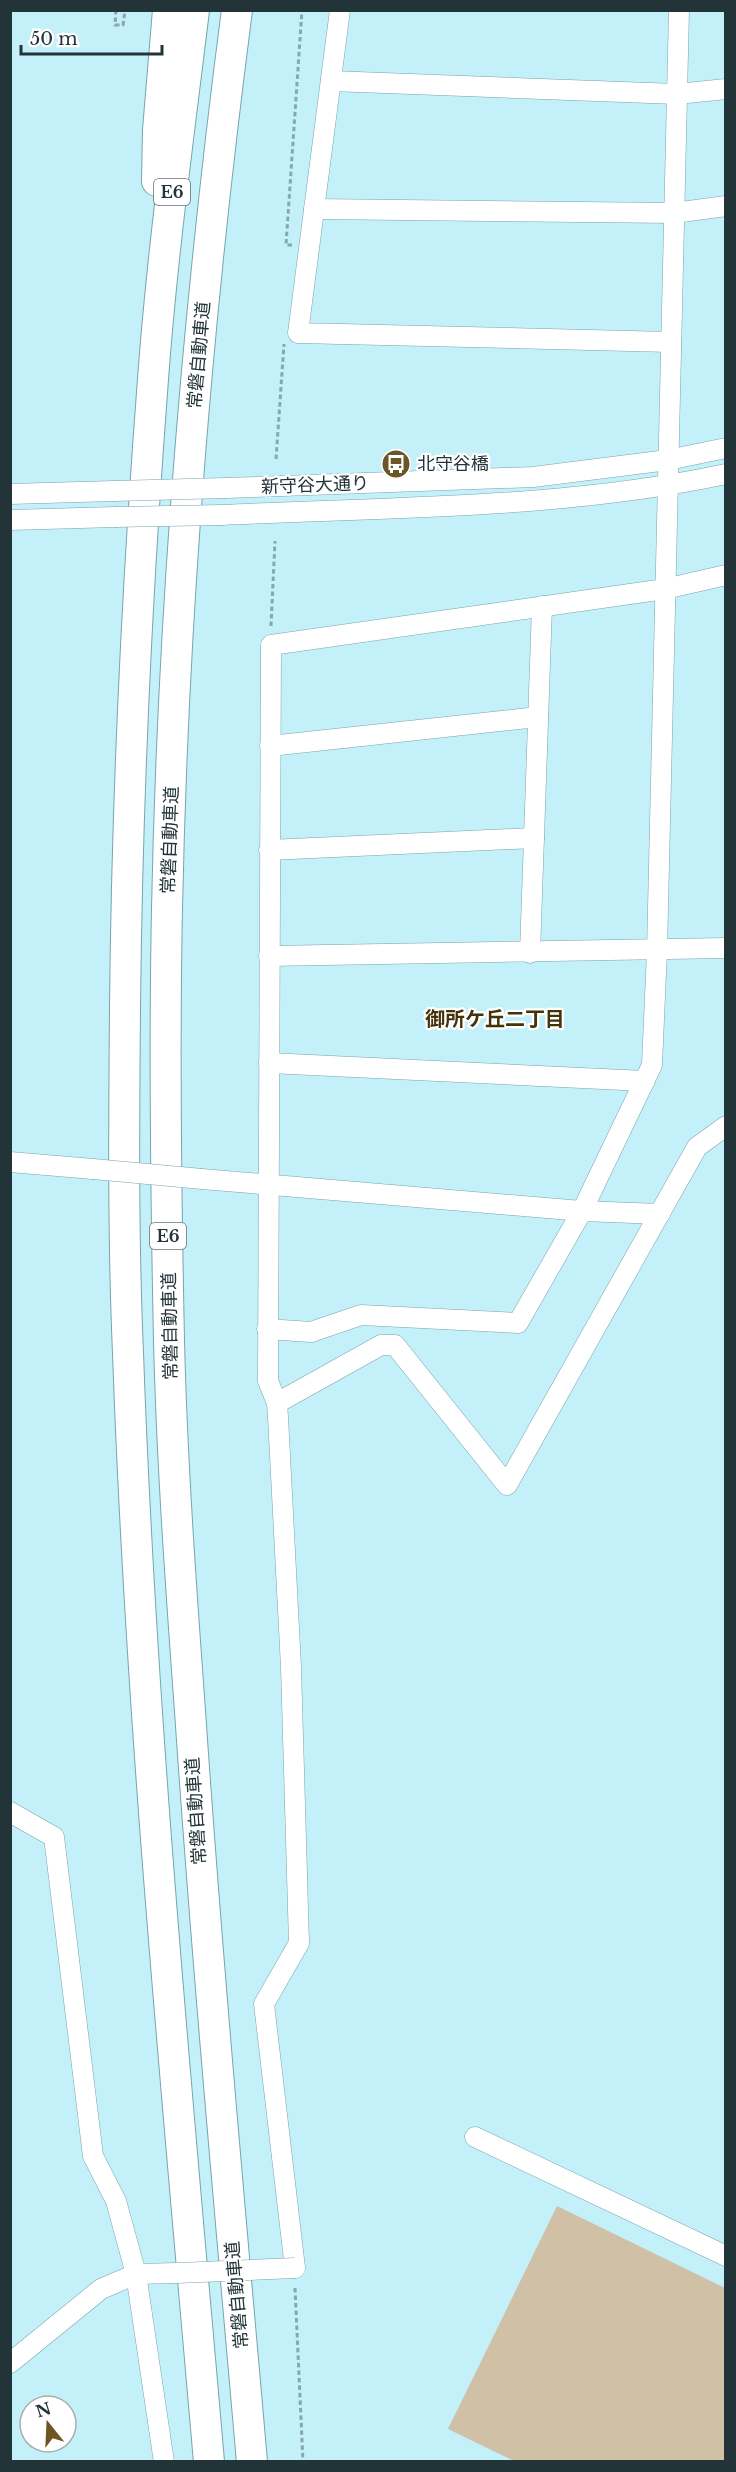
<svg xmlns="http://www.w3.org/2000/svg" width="736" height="2472" font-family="'Libre Baskerville','Noto Sans JP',serif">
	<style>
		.green { fill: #cfc0a6 }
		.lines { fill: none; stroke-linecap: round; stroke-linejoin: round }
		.minor-casing { stroke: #79a4ad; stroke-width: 21 }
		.highway-casing { stroke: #79a4ad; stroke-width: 32 }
		.path { stroke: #86a7af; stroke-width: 3; stroke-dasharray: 4.5 3; stroke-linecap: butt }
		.minor { stroke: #fff; stroke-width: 20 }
		.highway { stroke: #fff; stroke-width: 30 }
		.minor-bridge-casing { stroke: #79a4ad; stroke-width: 21; stroke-linecap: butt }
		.minor-bridge { stroke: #fff; stroke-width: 20 }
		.labels { text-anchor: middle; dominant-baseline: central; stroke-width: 4.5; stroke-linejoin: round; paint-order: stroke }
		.shield { fill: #fff; stroke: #657174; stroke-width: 1.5 }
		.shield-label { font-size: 16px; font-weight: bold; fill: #233438 }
		.street-label { font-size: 18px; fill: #233438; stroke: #fff }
		.poi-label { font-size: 18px; fill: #233438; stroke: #fff; text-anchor: start }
		.neighbourhood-label { font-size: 20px; font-weight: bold; fill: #44320a; stroke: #fff }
	</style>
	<rect width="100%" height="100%" fill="#c4f0fa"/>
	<!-- green -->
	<path class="green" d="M557,2206L725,2288V2461H514L448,2429Z"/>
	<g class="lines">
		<!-- minor casing -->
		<g class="minor-casing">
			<g id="minor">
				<path d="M340,10L298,333L671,342"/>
				<path d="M331,81L677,94L726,89"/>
				<path d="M314,209L674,213L726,206"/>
				<path d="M225,488L533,477L668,460L726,448"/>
				<path d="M10,494L114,491"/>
				<path d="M222,515C389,507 562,509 726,474"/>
				<path d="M10,520L115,517"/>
				<path d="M270,746L538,717"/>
				<path d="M269,850L534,838"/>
				<path d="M530,953L542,606"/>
				<path d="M269,956L726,948"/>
				<path d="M269,1063L645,1081"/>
				<path d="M10,1162L93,1169"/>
				<path d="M202,1179L582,1211L660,1214"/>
				<path d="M267,1329L311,1332L361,1315L518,1323L582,1211L652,1065L657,951L679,10"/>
				<path d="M277,1403L381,1345H395L507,1485L697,1147L726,1126"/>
				<path d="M10,1812L54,1837L93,2156L116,2201L136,2274L164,2462"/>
				<path d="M475,2137L726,2256"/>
				<path d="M295,2268L264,2004L299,1943L291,1667L278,1417L277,1403L268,1381L271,645L665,589L726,575"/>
				<path d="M10,2363L101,2289L136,2274L177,2273"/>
			</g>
		</g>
		<!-- highway casing -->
		<g class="highway-casing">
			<g id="highway">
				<path d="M194,10C179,133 162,256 153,379C137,588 127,798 125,1008C124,1123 123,1238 128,1353C141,1724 177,2092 209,2462"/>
				<path d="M237,10C198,308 173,608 167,909C164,1053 166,1197 169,1341C172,1464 181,1588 190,1711C207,1961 230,2211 252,2462"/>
				<path d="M157,181L158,130L168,10"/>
			</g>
		</g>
		<!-- path -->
		<g class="path">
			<path d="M116,10L115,25H123L125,10"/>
			<path d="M292,245H286L302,10"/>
			<path d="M276,459L284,344"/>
			<path d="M271,626L275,541"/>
			<path d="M295,2288L303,2462"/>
		</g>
		<!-- minor -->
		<use href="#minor" class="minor"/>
		<!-- highway -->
		<use href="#highway" class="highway"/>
		<!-- minor-bridge casing -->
		<g class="minor-bridge-casing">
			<g id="minor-bridge">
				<path d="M114,491L225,488"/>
				<path d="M115,517L222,515"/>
				<path d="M93,1169L202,1179"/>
				<path d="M177,2273L295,2268"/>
			</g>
		</g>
		<!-- minor-bridge -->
		<use href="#minor-bridge" class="minor-bridge"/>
	</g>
	<!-- icons -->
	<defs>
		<g id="bus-disc" transform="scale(1.5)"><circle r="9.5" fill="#6d5525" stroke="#fff"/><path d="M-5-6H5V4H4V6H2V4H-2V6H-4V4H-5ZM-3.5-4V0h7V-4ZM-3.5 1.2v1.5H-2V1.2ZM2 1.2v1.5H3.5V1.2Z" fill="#fff"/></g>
	</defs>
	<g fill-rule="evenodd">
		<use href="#bus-disc" x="396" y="464"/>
	</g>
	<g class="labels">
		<!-- shield labels -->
		<g class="shield">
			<rect x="154" y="179" width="36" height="26" rx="4.5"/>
			<rect x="150" y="1223" width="36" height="26" rx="4.5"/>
		</g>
		<g class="shield-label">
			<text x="172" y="192">E6</text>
			<text x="168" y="1236">E6</text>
		</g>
		<!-- street labels -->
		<g class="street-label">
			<text transform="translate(199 355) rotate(-85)">常磐自動車道</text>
			<text transform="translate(315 485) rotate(-2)">新守谷大通り</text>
			<text transform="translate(170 840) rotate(-88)">常磐自動車道</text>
			<text transform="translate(170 1326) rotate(-91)">常磐自動車道</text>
			<text transform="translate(196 1811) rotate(-94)">常磐自動車道</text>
			<text transform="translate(237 2295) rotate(-95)">常磐自動車道</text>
		</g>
		<!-- poi labels -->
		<g class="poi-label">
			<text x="417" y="464">北守谷橋</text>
		</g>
		<!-- neighbourhood labels -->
		<g class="neighbourhood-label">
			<text x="495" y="1019">御所ケ丘二丁目</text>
		</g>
	</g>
	<!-- border -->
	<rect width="736" height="2472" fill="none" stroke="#233438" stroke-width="24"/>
	<!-- north arrow -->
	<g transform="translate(48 2424) rotate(342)"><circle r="28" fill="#ffffff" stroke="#a7aeaf" stroke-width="1.5"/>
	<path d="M0-4.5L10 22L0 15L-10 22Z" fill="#6d5525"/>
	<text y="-9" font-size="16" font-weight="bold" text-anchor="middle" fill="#233438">N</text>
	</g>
	<!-- scale -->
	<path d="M21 45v9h141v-9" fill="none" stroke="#233438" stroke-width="3"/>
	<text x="30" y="45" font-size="18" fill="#233438" stroke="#ffffff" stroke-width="4.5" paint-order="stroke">50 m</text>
</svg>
